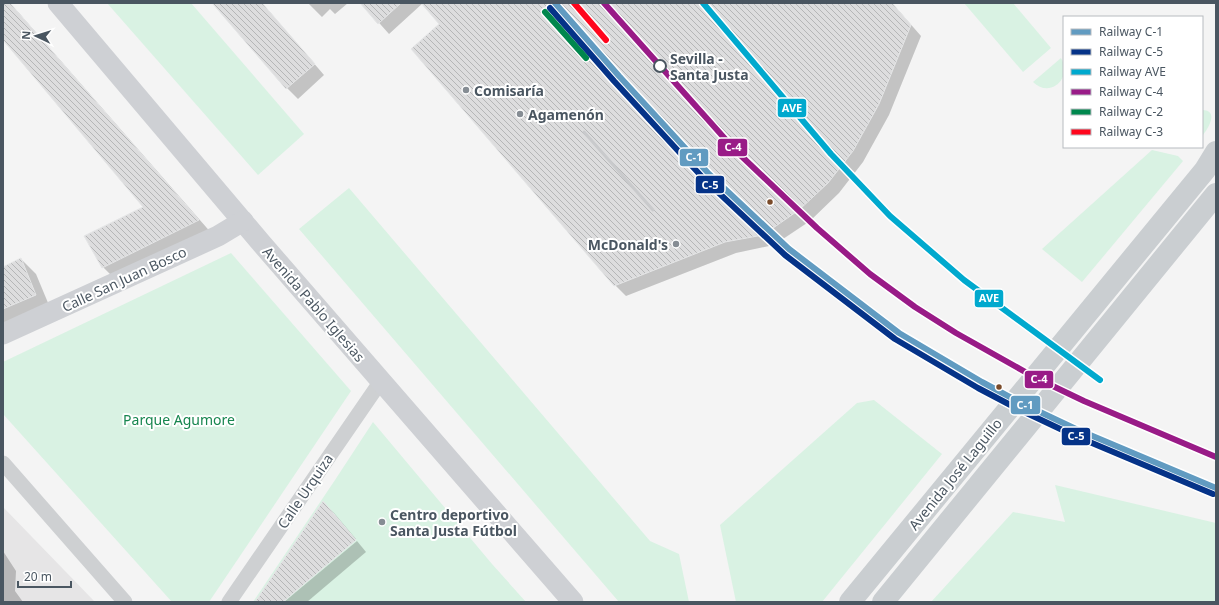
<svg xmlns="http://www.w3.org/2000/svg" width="1219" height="605" font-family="'Noto Sans',sans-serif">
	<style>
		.education { fill: #e6e5e6 }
		.green { fill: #d9f2e3 }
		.shadow { fill: #0003 }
		.building { fill: url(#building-back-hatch); stroke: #e5e6e7 }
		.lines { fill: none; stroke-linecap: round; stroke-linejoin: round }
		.street { stroke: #ced0d2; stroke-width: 15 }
		.secondary { stroke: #ced0d4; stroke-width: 21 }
		.primary { stroke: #caced1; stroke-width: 22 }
		.rail { stroke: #c9cacc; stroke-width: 3 }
		.rail-1-casing { stroke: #fff; stroke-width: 9 }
		.rail-2-casing { stroke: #fff; stroke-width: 9 }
		.rail-3-casing { stroke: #fff; stroke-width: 9 }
		.rail-4-casing { stroke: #fff; stroke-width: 9 }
		.rail-5-casing { stroke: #fff; stroke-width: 9 }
		.rail-6-casing { stroke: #fff; stroke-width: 9 }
		.rail-1 { stroke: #619bc1; stroke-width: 6 }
		.rail-2 { stroke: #053388; stroke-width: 6 }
		.rail-3 { stroke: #00a9ce; stroke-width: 6 }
		.rail-4 { stroke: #991b87; stroke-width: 6 }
		.rail-5 { stroke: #00874d; stroke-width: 6 }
		.rail-6 { stroke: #ff061d; stroke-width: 6 }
		.stop-dot { fill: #fff; stroke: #4a5661; stroke-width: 2 }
		.poi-dot { fill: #868d94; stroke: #fff; stroke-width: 1.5 }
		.bus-dot { fill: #7a4b2a; stroke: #fff; stroke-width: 1.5 }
		.labels { text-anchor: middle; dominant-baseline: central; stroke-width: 4; stroke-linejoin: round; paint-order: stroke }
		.stop-label { font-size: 14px; font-weight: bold; fill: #4a5661; stroke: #fff; text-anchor: start }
		.poi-label { font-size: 14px; font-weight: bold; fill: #4a5661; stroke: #fff; text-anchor: start }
		.street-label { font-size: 14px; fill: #4a5661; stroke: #fff }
		.park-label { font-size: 14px; fill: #17864f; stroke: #fff }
		.line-badge { stroke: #fff; stroke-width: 1.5 }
		.badge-label { font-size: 11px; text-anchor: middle; font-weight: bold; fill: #fff }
	</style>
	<defs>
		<pattern id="building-back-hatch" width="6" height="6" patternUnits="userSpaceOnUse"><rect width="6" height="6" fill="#ddddde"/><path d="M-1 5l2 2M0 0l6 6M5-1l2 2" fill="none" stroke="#b5b6b7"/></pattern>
	</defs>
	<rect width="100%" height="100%" fill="#f4f4f4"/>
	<!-- education -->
	<path class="education" d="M3,507L95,602H3Z"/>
	<!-- green -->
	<g class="green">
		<path d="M107,3H191L304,134L258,175Z"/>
		<path d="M964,3H1013L1051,48L1023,72Z"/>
		<path d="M1061,58C1073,78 1050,99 1033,82Z"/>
		<path d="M1202,110C1219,110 1209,128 1202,136Z"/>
		<path d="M1152,150L1178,156L1183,161L1082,282L1042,249Z"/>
		<path d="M349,188L650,541L679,554L689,602H619L299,229Z"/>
		<path d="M231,253L351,391L209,602H172L3,414V362Z"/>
		<path d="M874,400L942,454L822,602H736L720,525L857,403Z"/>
		<path d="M373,422L492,564L526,602H253L335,480Z"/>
		<path d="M1055,485L1216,523V602H931L1013,512L1065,522Z"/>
	</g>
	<!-- shadow -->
	<g class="shadow">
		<path d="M3,3H9L19,13L213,235L118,282L103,267L144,207L3,38Z"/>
		<path d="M213,3H262L324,75L298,99L287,88Z"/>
		<path d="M308,3H348L335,14L330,9L322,17Z"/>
		<path d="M369,3H892L921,36L889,115L863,162L839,193L810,221L774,245L736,253L626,296L615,285L441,24L423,3L389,34L365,7Z"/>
		<path d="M21,259L36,274L51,310L3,331V268Z"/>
		<path d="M324,503L334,513L356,539L281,602H256Z"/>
		<path d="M357,541L366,552L307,602H284Z"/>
		<path d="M3,551L16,571L15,591L23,602H3Z"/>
	</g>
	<!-- building -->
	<g class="building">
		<path d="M3,3H10L199,220L102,268L84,236L143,207L3,40Z"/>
		<path d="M212,3H262L315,64L286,89Z"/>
		<path d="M360,3H401L378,24Z"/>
		<path d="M421,3H892L911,25L879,104L853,151L828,183L799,210L763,235L725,242L614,286L411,49L439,24Z"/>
		<path d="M21,258L36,295L3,309V267Z"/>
		<path d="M323,501L356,540L283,602H255Z"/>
	</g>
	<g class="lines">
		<!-- street -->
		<g class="street">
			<path d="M3,463L125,602"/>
			<path d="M229,602L381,381"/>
		</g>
		<!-- secondary -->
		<g class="secondary">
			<path d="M58,3L262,244L573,602"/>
			<path d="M3,334L218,236L243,221"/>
		</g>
		<!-- primary -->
		<g class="primary">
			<path d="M850,602L1205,170L1216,152"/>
			<path d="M883,602L1216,194"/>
		</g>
		<!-- rail -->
		<path class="rail" d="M584,132L653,210"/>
		<!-- rail-1 casing -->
		<g class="rail-1-casing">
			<path id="rail-1" d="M555,3L619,76L709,174L789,249L899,333L982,382L1021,403L1076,429L1216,488"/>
		</g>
		<!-- rail-2 casing -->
		<g class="rail-2-casing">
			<path id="rail-2" d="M550,8L614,81L704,179L785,255L895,339L978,388L1018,409L1073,435L1213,494"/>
		</g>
		<!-- rail-3 casing -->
		<g class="rail-3-casing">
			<path id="rail-3" d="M703,3L831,154L890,216L964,280L1100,380"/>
		</g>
		<!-- rail-4 casing -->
		<g class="rail-4-casing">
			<path id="rail-4" d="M604,3L735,150L817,228L870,274L915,307L956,333L1036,378L1084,401L1216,457"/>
		</g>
		<!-- rail-5 casing -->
		<g class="rail-5-casing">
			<path id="rail-5" d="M545,12L586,58"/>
		</g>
		<!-- rail-6 casing -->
		<g class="rail-6-casing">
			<path id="rail-6" d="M574,3L606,40"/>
		</g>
		<!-- rail-1 -->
		<use href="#rail-1" class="rail-1"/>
		<!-- rail-2 -->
		<use href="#rail-2" class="rail-2"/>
		<!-- rail-3 -->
		<use href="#rail-3" class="rail-3"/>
		<!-- rail-4 -->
		<use href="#rail-4" class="rail-4"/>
		<!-- rail-5 -->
		<use href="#rail-5" class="rail-5"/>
		<!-- rail-6 -->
		<use href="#rail-6" class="rail-6"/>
	</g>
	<!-- markers -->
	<circle class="stop-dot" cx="660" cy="66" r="6"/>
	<g class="poi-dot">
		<circle cx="466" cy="90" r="4"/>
		<circle cx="520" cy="114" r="4"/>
		<circle cx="676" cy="244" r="4"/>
		<circle cx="382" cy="522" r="4"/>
	</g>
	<g class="bus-dot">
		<circle cx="770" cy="202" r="3.5"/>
		<circle cx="999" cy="387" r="3.5"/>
	</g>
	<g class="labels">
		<!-- stop labels -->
		<g class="stop-label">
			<text x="670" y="58">Sevilla -<tspan x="670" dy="16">Santa Justa</tspan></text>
		</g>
		<!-- poi labels -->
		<g class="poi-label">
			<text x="474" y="90">Comisaría</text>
			<text x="528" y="114">Agamenón</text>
			<text x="668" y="244" text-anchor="end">McDonald's</text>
			<text x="390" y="514">Centro deportivo<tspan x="390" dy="16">Santa Justa Fútbol</tspan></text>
		</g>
		<!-- street labels -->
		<g class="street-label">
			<text transform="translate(124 279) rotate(-25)">Calle San Juan Bosco</text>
			<text transform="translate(314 304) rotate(49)">Avenida Pablo Iglesias</text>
			<text transform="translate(955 474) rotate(-51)">Avenida José Laguillo</text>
			<text transform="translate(305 491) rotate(-56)">Calle Urquiza</text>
		</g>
		<!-- park labels -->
		<g class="park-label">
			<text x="179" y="419">Parque Agumore</text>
		</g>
	</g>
	<g class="line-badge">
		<rect x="777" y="98" width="30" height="20" rx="4" fill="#00a9ce"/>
		<rect x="717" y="138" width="31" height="19" rx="4" fill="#991b87"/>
		<rect x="679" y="148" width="30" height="19" rx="4" fill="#619bc1"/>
		<rect x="695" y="175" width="30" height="19" rx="4" fill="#053388"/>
		<rect x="974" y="289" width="30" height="19" rx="4" fill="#00a9ce"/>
		<rect x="1024" y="370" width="30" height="19" rx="4" fill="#991b87"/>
		<rect x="1010" y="395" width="31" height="20" rx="4" fill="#619bc1"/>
		<rect x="1061" y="427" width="30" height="19" rx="4" fill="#053388"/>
	</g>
	<g class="badge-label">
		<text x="792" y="112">AVE</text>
		<text x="733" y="151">C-4</text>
		<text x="694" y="161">C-1</text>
		<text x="710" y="189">C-5</text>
		<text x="989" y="302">AVE</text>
		<text x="1039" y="383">C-4</text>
		<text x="1025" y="409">C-1</text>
		<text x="1076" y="440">C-5</text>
	</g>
	<!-- border -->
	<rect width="1219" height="605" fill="none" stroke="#4a5661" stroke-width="8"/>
	<!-- legend -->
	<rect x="1063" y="16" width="140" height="132" fill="#ffffff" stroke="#b7bbc0"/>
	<rect x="1071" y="29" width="20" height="6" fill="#619bc1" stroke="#b7bbc0"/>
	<text x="1099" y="36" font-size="12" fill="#4a5661">Railway C-1</text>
	<rect x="1071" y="49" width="20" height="6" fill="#053388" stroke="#b7bbc0"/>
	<text x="1099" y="56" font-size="12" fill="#4a5661">Railway C-5</text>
	<rect x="1071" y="69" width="20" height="6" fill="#00a9ce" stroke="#b7bbc0"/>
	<text x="1099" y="76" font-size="12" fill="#4a5661">Railway AVE</text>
	<rect x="1071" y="89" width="20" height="6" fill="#991b87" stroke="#b7bbc0"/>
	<text x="1099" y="96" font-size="12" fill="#4a5661">Railway C-4</text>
	<rect x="1071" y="109" width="20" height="6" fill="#00874d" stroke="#b7bbc0"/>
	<text x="1099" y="116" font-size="12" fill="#4a5661">Railway C-2</text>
	<rect x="1071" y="129" width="20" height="6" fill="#ff061d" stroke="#b7bbc0"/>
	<text x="1099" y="136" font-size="12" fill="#4a5661">Railway C-3</text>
	<!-- north arrow -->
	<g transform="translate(36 36) rotate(274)" stroke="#ffffff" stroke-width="3" paint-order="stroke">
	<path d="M0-3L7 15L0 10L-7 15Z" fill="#4a5661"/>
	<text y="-6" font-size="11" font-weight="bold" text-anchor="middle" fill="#4a5661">N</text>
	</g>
	<!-- scale -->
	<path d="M18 581v6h53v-6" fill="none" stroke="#4a5661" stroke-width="2"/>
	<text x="24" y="581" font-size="12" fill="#4a5661" stroke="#ffffff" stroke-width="3" paint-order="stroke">20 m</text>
</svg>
